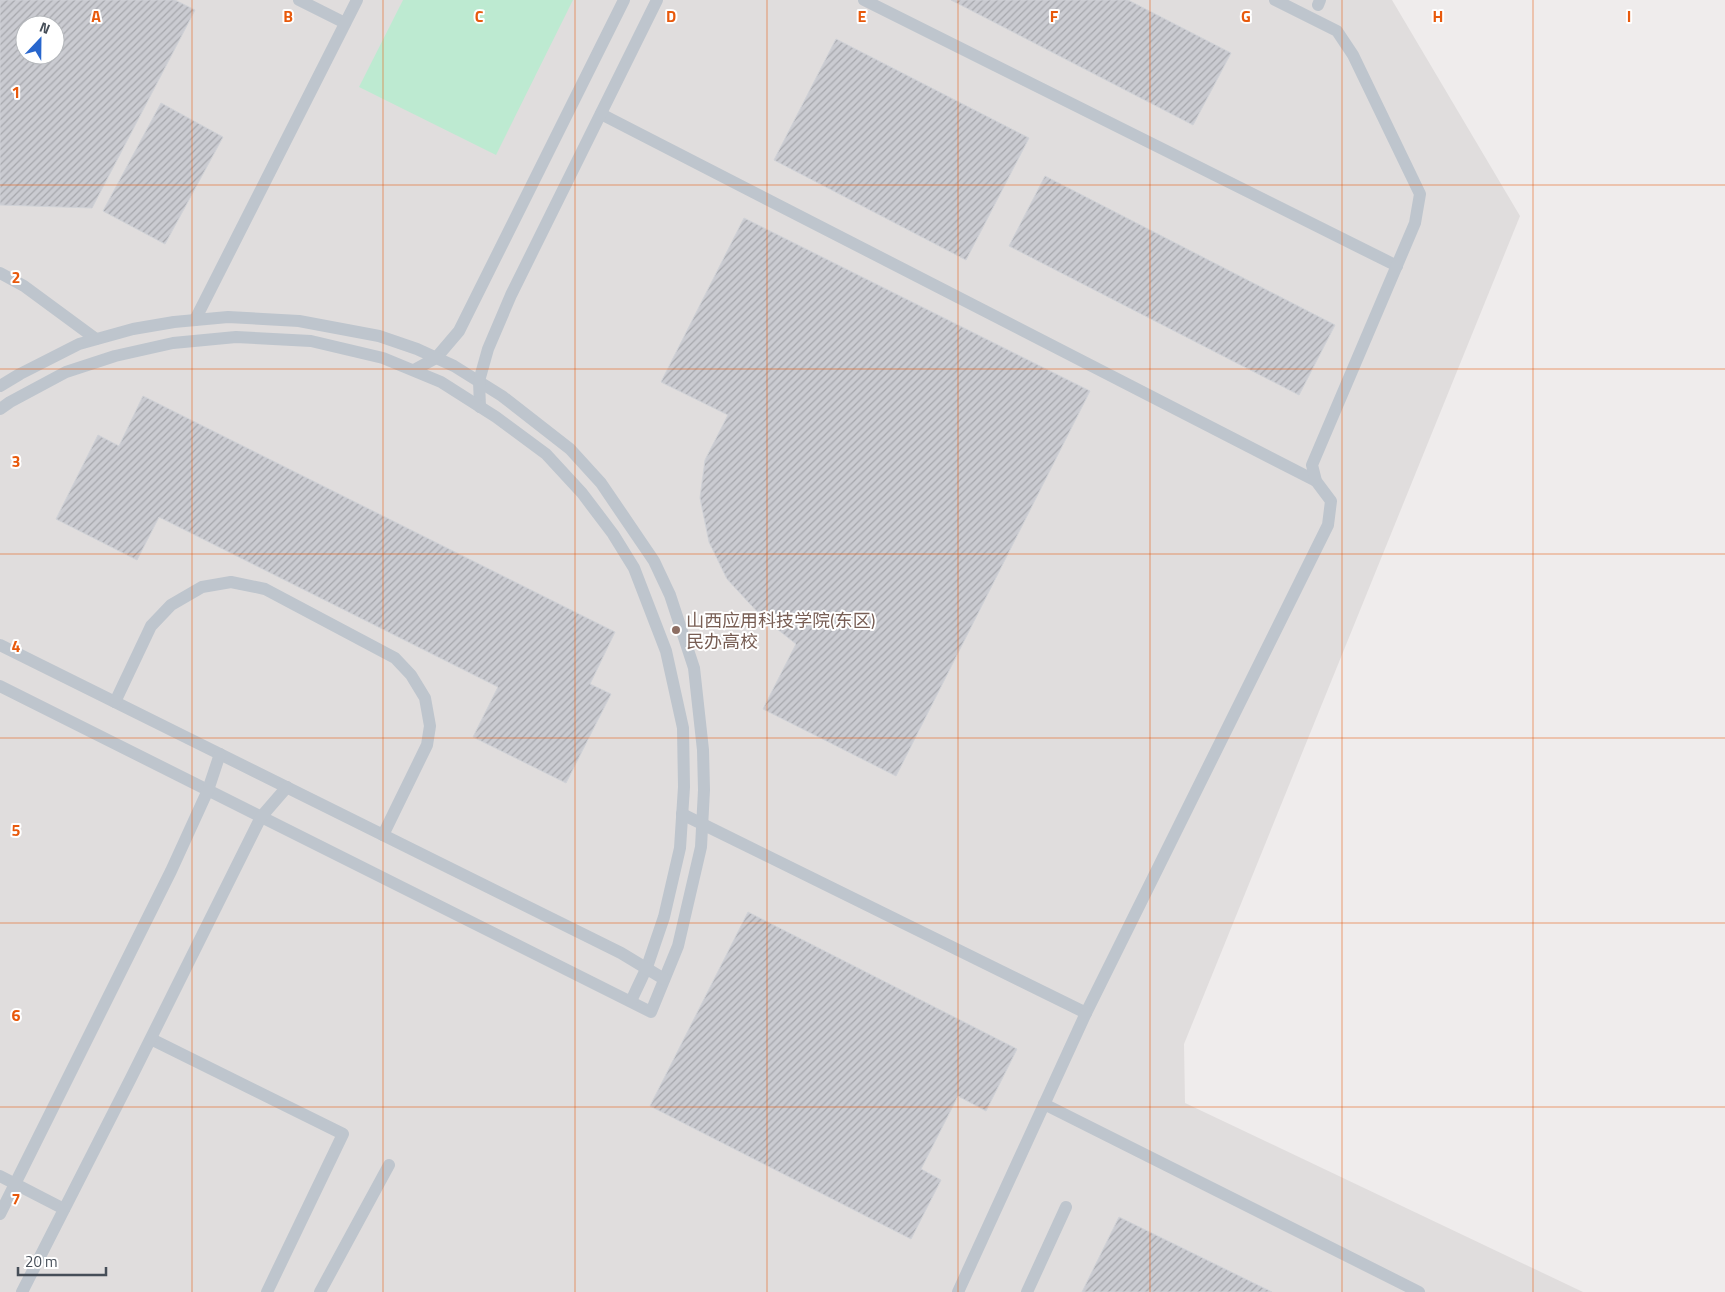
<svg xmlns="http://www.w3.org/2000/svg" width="1725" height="1292" font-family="'Titillium Web','Noto Sans SC',sans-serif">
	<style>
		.education { fill: #e0dddd; fill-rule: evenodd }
		.grass { fill: #bdead1 }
		.building { fill: url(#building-hatch); stroke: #d0d2d7; fill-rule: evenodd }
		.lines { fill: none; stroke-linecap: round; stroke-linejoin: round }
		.lane { stroke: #bec5cd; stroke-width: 12 }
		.grid { fill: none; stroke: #e8590c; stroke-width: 1; stroke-opacity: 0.55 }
		.education-dot { fill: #8d6e63; stroke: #fff; stroke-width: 2 }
		.labels { text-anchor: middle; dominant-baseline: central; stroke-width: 4; stroke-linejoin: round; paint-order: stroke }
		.education-label { font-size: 18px; fill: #785e54; stroke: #fff; text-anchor: start }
		.grid-label { font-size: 16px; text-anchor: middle; font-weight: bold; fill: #e8590c; stroke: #fff; stroke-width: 4; stroke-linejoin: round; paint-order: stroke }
	</style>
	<defs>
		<pattern id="building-hatch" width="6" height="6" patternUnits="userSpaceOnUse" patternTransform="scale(1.25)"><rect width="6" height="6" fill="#cacbd1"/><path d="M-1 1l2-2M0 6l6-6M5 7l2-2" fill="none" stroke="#a6a7ac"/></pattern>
	</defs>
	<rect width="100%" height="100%" fill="#efecec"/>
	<!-- education -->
	<path class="education" d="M0,0H1392L1520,216L1184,1044L1185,1103L1583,1292H0ZM25,25H55V55H25Z"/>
	<!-- grass -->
	<path class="grass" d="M403,0H573L496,155L359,87Z"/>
	<!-- building -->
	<g class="building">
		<path d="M0,0H175L195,10L92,208L0,205ZM25,25H55V55H25Z"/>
		<path d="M951,0H1128L1231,53L1193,125Z"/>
		<path d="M836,39L1029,138L966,260L774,160Z"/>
		<path d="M161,103L223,137L165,244L103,211Z"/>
		<path d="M1045,176L1335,325L1299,395L1009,246Z"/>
		<path d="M744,218L1090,391L896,776L763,709L796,644L762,617L727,579L709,542L700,498L705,460L728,415L661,382Z"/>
		<path d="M143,396L615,632L590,684L611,694L566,783L473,737L498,687L159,517L137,560L56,519L98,435L119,446Z"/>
		<path d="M748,912L1017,1049L986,1111L958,1096L921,1169L941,1180L911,1239L650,1106Z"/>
		<path d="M1119,1217L1272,1292H1082Z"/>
	</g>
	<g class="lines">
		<!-- lane -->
		<g class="lane">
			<path d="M299,0L345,23"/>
			<path d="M864,0L1397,266"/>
			<path d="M1318,5L1320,0"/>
			<path d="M601,114L1316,481"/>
			<path d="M0,273L24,286L96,339"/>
			<path d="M195,320L357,0"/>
			<path d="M414,370L436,358L459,331L624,0"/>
			<path d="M0,386L20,374L79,344L133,329L174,322L228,317L299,321L379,336L417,349L454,366L502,396L570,449L601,483L654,561L670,595L694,668L703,750L704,790L701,847L678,946L651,1012L0,686"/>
			<path d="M480,407L479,381L488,349L511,295L657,0"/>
			<path d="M0,409L10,402L66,372L115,356L173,343L236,337L311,341L383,358L441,382L496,417L546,454L582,493L613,534L634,568L666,651L683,728L684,787L680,848L664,917L647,967L631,1001"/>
			<path d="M0,645L621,953L664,979"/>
			<path d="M115,702L151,626L171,605L202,587L231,582L265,589L395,658L411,675L425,698L430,726L427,745L383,835"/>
			<path d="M682,814L1086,1013L1328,525L1331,501L1316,481L1312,465L1415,223L1420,194L1353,55L1337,31L1275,0"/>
			<path d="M151,1039L343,1134L267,1292"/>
			<path d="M1044,1104L1419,1292"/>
			<path d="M0,1176L64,1209"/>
			<path d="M0,1214L171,871L208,790L220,754"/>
			<path d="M22,1292L131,1078L261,817L287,787"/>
			<path d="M320,1292L389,1165"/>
			<path d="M958,1292L1086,1013"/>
			<path d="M1027,1292L1066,1207"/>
		</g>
	</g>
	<!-- grid -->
	<path class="grid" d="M192,0V1292M383,0V1292M575,0V1292M767,0V1292M958,0V1292M1150,0V1292M1342,0V1292M1533,0V1292M0,185H1725M0,369H1725M0,554H1725M0,738H1725M0,923H1725M0,1107H1725"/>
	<!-- markers -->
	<circle class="education-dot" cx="676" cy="630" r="5"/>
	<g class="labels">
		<!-- education labels -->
		<g class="education-label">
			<text x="686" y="620">山西应用科技学院(东区)<tspan x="686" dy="21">民办高校</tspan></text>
		</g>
	</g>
	<g class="grid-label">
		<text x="96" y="22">A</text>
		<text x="288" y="22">B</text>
		<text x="479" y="22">C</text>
		<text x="671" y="22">D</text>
		<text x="862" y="22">E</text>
		<text x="1054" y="22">F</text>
		<text x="1246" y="22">G</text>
		<text x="1438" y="22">H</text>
		<text x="1629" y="22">I</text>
		<text x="16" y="98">1</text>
		<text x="16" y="283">2</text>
		<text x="16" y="467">3</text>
		<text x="16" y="652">4</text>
		<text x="16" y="836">5</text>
		<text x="16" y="1021">6</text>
		<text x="16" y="1205">7</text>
	</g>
	<!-- north arrow -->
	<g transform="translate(40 40) rotate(22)"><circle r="24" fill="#ffffff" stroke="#b5b8bc"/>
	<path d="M0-4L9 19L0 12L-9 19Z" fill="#2866cd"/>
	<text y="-8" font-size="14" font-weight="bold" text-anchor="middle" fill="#464e58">N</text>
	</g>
	<!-- scale -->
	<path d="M18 1267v8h88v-8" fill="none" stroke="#464e58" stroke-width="2.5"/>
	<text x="25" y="1267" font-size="15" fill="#464e58" stroke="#ffffff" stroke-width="4" paint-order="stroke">20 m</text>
</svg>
